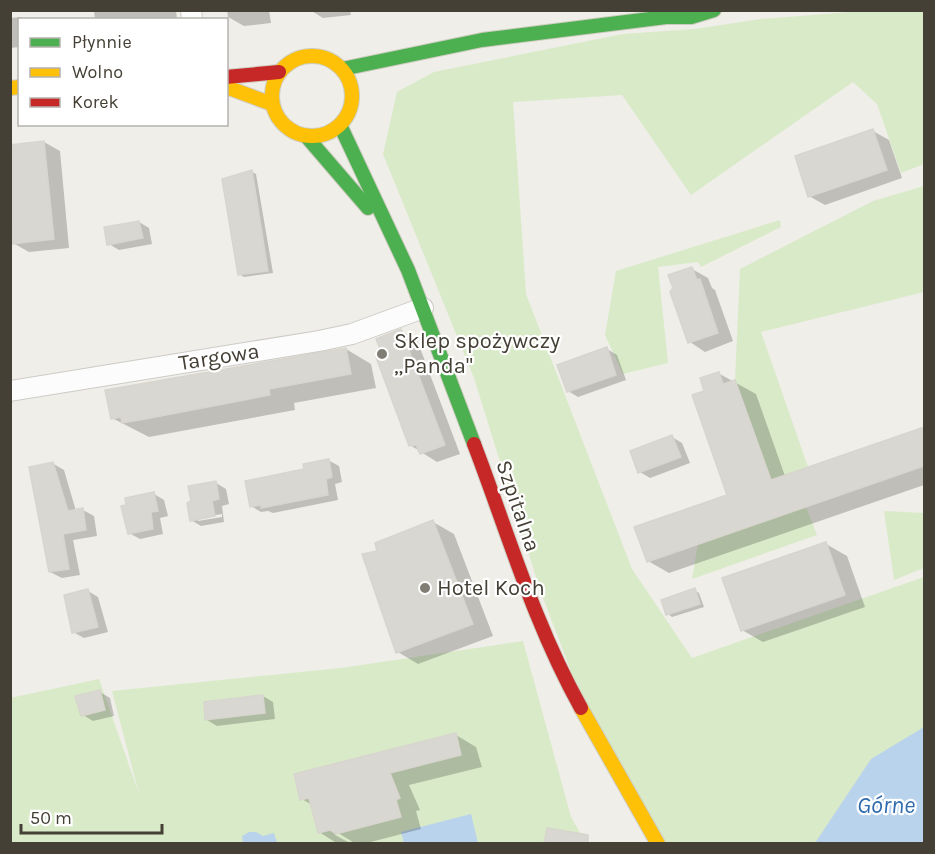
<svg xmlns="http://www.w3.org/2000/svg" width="935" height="854" font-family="Karla,sans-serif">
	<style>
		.green { fill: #d9eac8 }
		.water { fill: #b9d3ec }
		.shadow { fill: #0003; fill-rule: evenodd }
		.building { fill: #d9d7d1; stroke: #d7d5ce; stroke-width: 1.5 }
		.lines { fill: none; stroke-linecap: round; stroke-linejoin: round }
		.street-casing { stroke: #cdcbc6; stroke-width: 22 }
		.fast-casing { stroke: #ceccc0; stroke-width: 16 }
		.slow-casing { stroke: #ceccc0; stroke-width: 16 }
		.jam-casing { stroke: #ceccc0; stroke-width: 16 }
		.street { stroke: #fdfcfc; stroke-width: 20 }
		.fast { stroke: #4caf50; stroke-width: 14 }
		.slow { stroke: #ffc107; stroke-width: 14 }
		.jam { stroke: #c62828; stroke-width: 14 }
		.poi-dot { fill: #807d74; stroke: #fff; stroke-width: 2 }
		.labels { text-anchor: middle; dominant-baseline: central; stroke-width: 4.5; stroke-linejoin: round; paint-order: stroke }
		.poi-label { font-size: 22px; fill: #454035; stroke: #fff; text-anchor: start }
		.street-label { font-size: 22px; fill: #454035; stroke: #fff }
		.water-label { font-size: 24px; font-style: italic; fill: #306bae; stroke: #fff }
	</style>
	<rect width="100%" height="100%" fill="#efeee8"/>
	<!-- green -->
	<g class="green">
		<path d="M863,11H924V164L901,173L877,104L853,82L691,195L622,95L513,102L526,294L632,569L692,658L924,577V843H663L592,726L540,590L474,378L383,154L397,92L434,72L623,34L695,29L761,19Z"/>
		<path d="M924,186V292L761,332L808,467L767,481L763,457L735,380L740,269L873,201Z"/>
		<path d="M780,220L781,227L701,267L698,262L658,267L668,363L623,374L605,335L616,271Z"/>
		<path d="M806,507L817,535L692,579L698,544Z"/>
		<path d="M884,511L924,513V568L894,580Z"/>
		<path d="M523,641L571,817L586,843H11L10,698L99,679L139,794L112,691L341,668Z"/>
	</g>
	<!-- water -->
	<g class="water">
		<path d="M924,727V843H815L871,759Z"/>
		<path d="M471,814L478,843H404L401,832Z"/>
		<path d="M249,832H256L263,836L274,833L277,843H243L242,836Z"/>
	</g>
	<!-- shadow -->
	<g class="shadow">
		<path d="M94,10H176L177,20H95Z"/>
		<path d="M227,10H269L271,23L244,26L228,17Z"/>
		<path d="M310,10H350L351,15L323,18Z"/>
		<path d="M20,17L25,20H20V47L10,48V18Z"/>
		<path d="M873,131L889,140L902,178L825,205L809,196Z"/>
		<path d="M44,142L60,151L69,248L29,252L13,243L10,146Z"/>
		<path d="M252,172L256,174L273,273L244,277L239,274Z"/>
		<path d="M139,222L149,228L152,244L119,250L109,244Z"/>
		<path d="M692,269L708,278L712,288L715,290L733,341L705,352L690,342Z"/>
		<path d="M401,331L417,340L460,454L437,462L410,445Z"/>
		<path d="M346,349L371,364L376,388L294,403L295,410L149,437L112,418Z"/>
		<path d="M607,349L617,355L626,380L578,397L568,391Z"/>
		<path d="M718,373L756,394L785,476L924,428V485L669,573L648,561L729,496L706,392Z"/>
		<path d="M672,437L682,443L690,463L650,478L640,472Z"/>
		<path d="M328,460L339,466L342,482L335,484L338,500L273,513L268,511L261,512L251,506L306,470Z"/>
		<path d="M52,463L64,470L76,511L83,510L94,516L97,536L73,540L80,575L62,578L50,572Z"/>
		<path d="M216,483L226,489L229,504L222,506L224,522L201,526L191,520ZM222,514V517L198,521V518Z"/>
		<path d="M154,494L164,500L168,516L160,518L163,534L140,539L129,533Z"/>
		<path d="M433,522L454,534L493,636L418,664L398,652L379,552Z"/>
		<path d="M826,544L847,556L865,607L763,642L742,630Z"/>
		<path d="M694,590L699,593L704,607L672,617L668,614Z"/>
		<path d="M88,591L98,597L108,632L84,638L73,632Z"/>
		<path d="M100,692L110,698L114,716L93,721L83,715Z"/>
		<path d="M263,696L273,702L275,719L217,726L207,720Z"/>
		<path d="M456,735L476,747L482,767L409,785L420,810L416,811L421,829L363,844H356L335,831V835L348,842L338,844L319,832L312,805L302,799Z"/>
		<path d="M548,830L584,842V844H546Z"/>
	</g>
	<!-- building -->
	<g class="building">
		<path d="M873,129L887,170L808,197L795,156Z"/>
		<path d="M44,141L54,239L12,244L10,145Z"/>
		<path d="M252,170L268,271L238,275L222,179Z"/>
		<path d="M139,221L143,238L107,245L104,227Z"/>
		<path d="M692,267L697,280L700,279L718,333L688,343L670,292L673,288L668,275Z"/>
		<path d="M401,329L445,445L420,454L416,445L409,446L376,357L382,354L376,339Z"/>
		<path d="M607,347L616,375L567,392L557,365Z"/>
		<path d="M346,348L351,374L269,389L270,395L145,419L122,423L121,417L111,419L105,390Z"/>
		<path d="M719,372L723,384L735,380L771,480L924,427V466L647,562L634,527L727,495L692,395L704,391L700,378Z"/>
		<path d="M672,435L681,457L638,473L630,451Z"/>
		<path d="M329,459L332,477L326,479L328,495L261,508V505L250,507L245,481L304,469L303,464Z"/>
		<path d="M53,462L68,511L83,508L86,530L63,534L69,569L49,572L29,467Z"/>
		<path d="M216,481L219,499L212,501L215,516L190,521L187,503L191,501L188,486Z"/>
		<path d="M154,492L158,511L151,512L153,529L128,534L121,506L126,505L125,498Z"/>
		<path d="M433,520L473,624L396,653L362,554L377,551L375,543Z"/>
		<path d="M826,542L845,595L741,631L722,578Z"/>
		<path d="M695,588L700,604L666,615L661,600Z"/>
		<path d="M88,589L98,627L72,633L64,595Z"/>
		<path d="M100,690L105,710L81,716L75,696Z"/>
		<path d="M263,695L265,713L205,720L204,702Z"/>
		<path d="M456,733L461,755L390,773L400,798L396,800L401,817L336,834L330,830L318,833L309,798L300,800L294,774Z"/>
		<path d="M547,828L588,835V843H544Z"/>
	</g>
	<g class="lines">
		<!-- street casing -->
		<g class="street-casing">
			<g id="street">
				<path d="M191,10L192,20"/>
				<path d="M10,391L319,341L352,334L423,308"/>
			</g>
		</g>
		<!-- fast casing -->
		<g class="fast-casing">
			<g id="fast">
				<path d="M342,69L482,40L666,17H691L714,10"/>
				<path d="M340,125L408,270L474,444"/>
				<path d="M306,136L368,208"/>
			</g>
		</g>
		<!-- slow casing -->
		<g class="slow-casing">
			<g id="slow">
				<circle cx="312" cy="96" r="40"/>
				<path d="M226,87L272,104"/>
				<path d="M10,88L20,87"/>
				<path d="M581,708L658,844"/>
			</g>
		</g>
		<!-- jam casing -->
		<g class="jam-casing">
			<g id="jam">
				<path d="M226,77L279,72"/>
				<path d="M474,444C508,533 534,624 581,708"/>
			</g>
		</g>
		<!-- street -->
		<use href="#street" class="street"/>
		<!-- fast -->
		<use href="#fast" class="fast"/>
		<!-- slow -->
		<use href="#slow" class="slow"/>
		<!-- jam -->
		<use href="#jam" class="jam"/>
	</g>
	<!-- markers -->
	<g class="poi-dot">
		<circle cx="382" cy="354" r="6"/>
		<circle cx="425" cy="588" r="6"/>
	</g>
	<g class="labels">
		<!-- poi labels -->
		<g class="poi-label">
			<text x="394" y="341">Sklep spożywczy<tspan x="394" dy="25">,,Panda"</tspan></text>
			<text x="437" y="588">Hotel Koch</text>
		</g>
		<!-- street labels -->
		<g class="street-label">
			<text transform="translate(219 357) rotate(-9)">Targowa</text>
			<text transform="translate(518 506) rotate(71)">Szpitalna</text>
		</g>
		<!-- water labels -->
		<g class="water-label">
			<text x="886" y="805">Górne</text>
		</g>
	</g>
	<!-- border -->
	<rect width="935" height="854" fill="none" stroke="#454035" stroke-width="24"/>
	<!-- legend -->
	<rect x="18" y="18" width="210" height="108" fill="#ffffff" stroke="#b5b3ae" stroke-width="1.5"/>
	<rect x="30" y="38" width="30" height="9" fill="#4caf50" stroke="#b5b3ae" stroke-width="1.5"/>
	<text x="72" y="48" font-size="18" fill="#454035">Płynnie</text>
	<rect x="30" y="68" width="30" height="9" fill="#ffc107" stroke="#b5b3ae" stroke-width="1.5"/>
	<text x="72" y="78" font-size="18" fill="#454035">Wolno</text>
	<rect x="30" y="98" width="30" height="9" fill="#c62828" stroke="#b5b3ae" stroke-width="1.5"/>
	<text x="72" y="108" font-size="18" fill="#454035">Korek</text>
	<!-- scale -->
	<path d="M21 824v9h141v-9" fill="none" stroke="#454035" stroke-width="3"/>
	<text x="30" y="824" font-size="18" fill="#454035" stroke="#ffffff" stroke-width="4.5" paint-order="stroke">50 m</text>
</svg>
